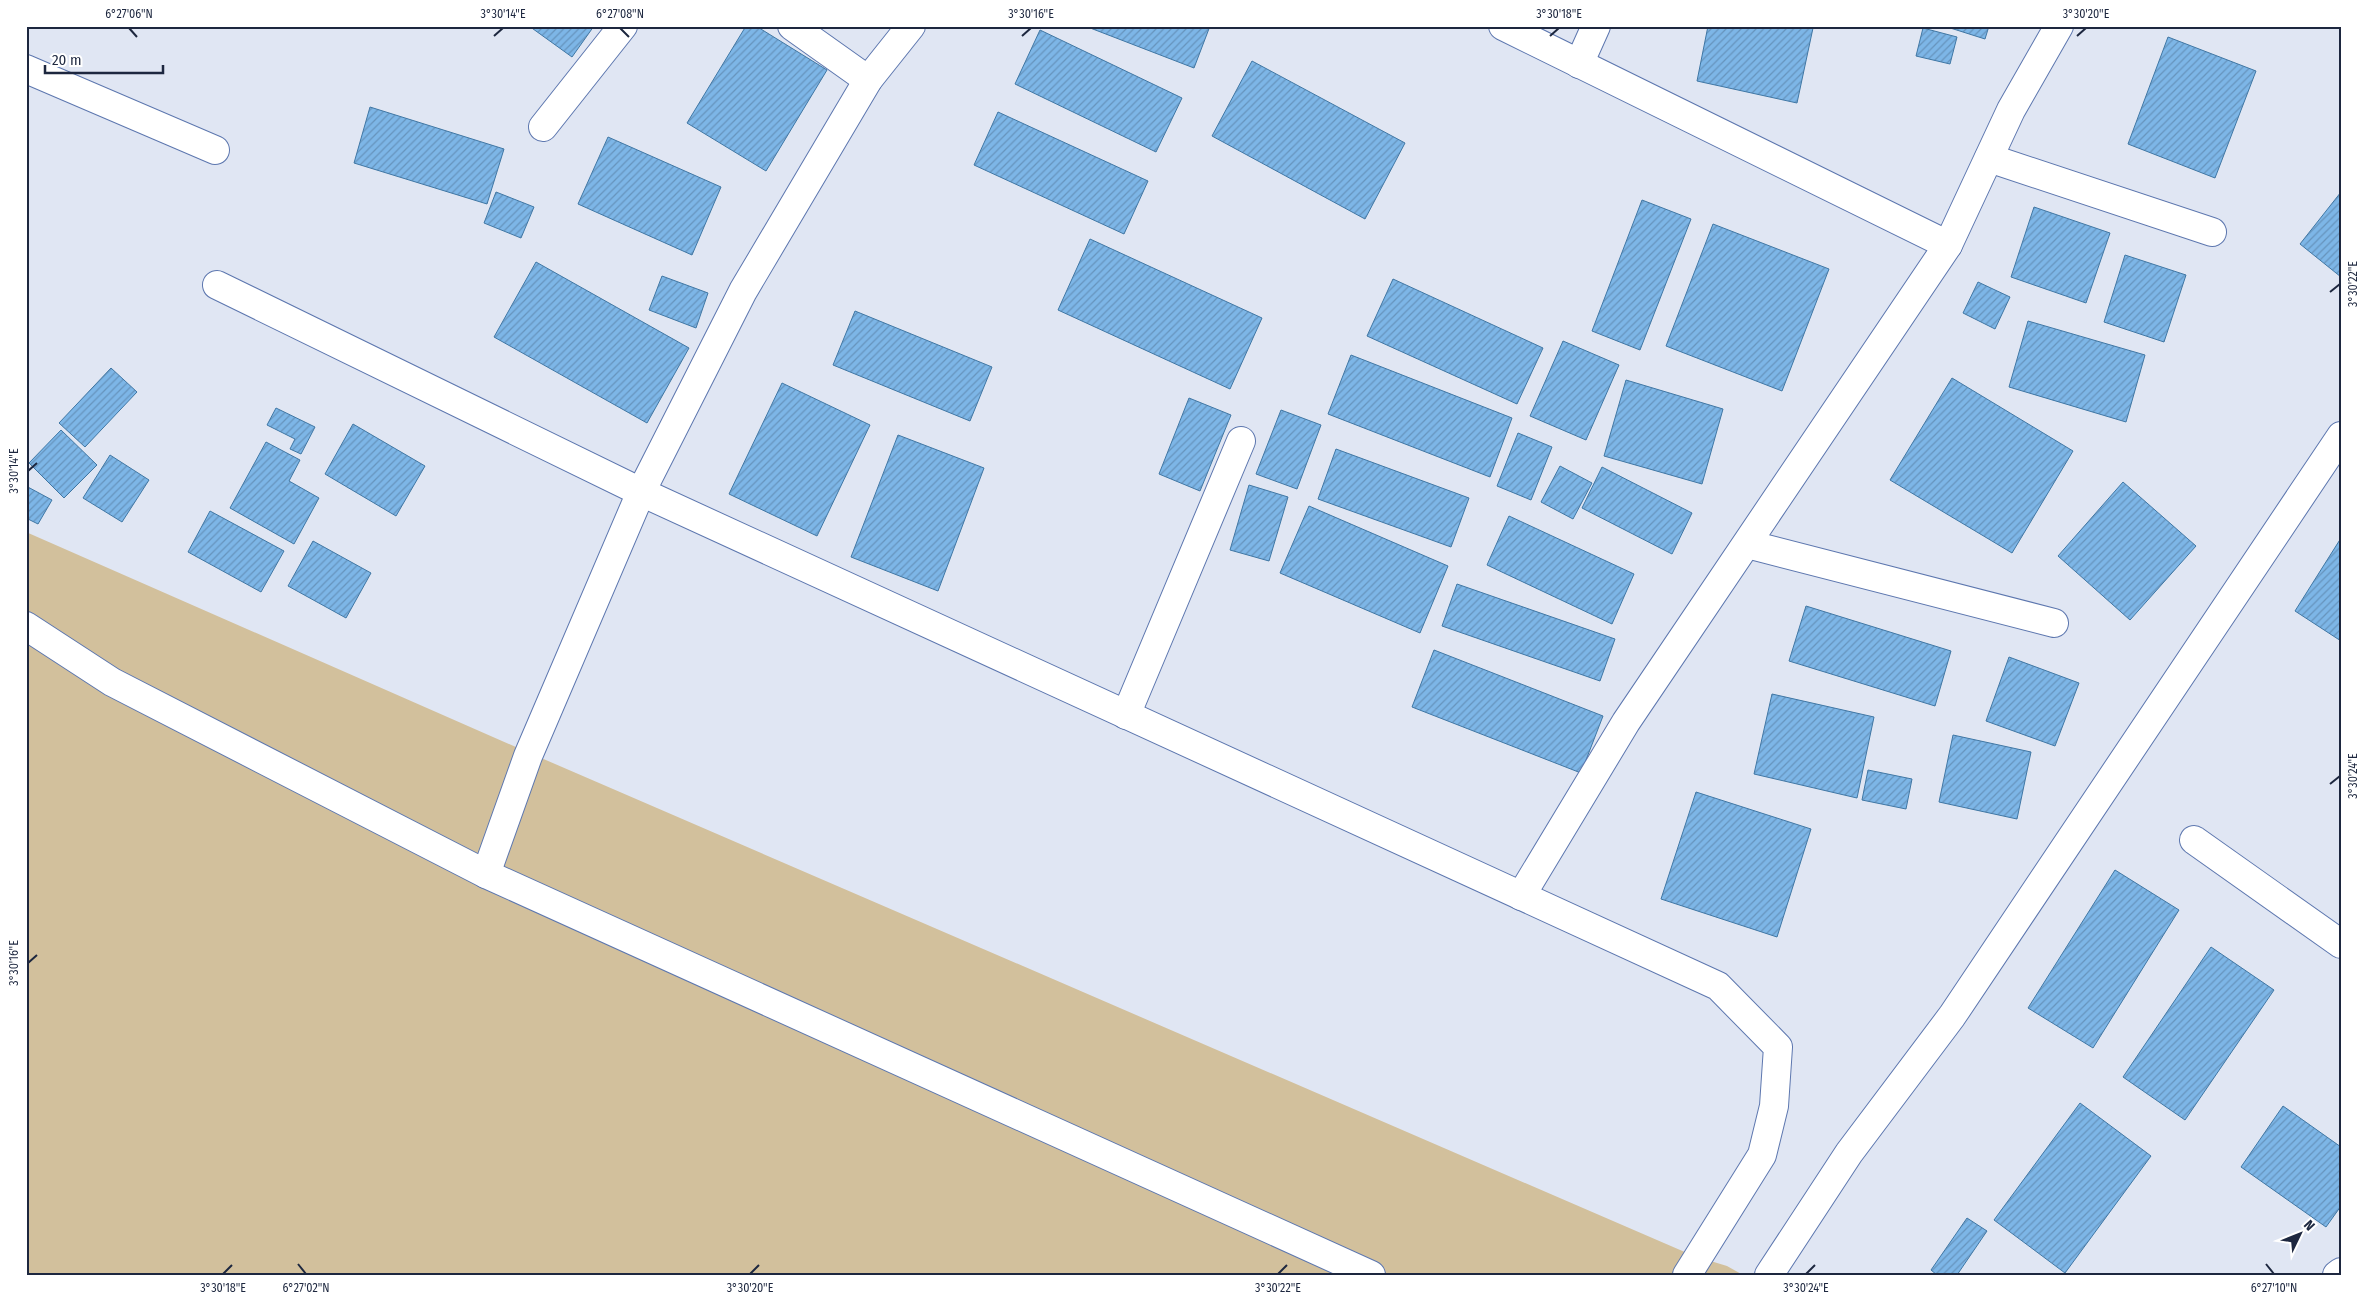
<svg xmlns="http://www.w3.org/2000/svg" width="2367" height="1301" font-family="'Fira Sans Condensed',sans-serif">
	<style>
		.green { fill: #d2c09c }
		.building { fill: url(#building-hatch); stroke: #4077a4 }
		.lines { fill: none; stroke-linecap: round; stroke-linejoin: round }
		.minor-casing { stroke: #5d77af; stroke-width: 30 }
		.minor { stroke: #fff; stroke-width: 28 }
		.ticks { fill: none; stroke: #1d273f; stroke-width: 2 }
		.neatline { fill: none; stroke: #1d273f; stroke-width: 2 }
		.ticks-label { font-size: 12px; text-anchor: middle; fill: #1d273f }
	</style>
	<defs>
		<pattern id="building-hatch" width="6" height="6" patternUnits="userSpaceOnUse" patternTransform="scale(1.25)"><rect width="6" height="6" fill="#7db6e7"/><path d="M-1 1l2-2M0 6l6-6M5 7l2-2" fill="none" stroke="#6694bd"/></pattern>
	</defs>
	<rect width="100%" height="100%" fill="#e0e6f3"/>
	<!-- green -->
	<path class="green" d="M26,532L525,751L1694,1256L1727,1266L1743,1275H26Z"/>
	<!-- building -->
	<g class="building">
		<path d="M529,26H594L572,57Z"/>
		<path d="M746,26H756L827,70L766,171L687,123Z"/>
		<path d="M1085,26H1210L1194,68Z"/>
		<path d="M1708,26L1813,28L1797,103L1697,81Z"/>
		<path d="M1944,26H1989L1985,39Z"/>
		<path d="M1923,28L1957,37L1950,64L1916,56Z"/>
		<path d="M1040,30L1182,98L1156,152L1015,84Z"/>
		<path d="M2168,37L2256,71L2215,178L2128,144Z"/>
		<path d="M1252,61L1405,143L1365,219L1212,136Z"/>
		<path d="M370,107L504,149L487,204L354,163Z"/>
		<path d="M998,112L1148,181L1124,234L974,165Z"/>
		<path d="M608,137L721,187L692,255L578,204Z"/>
		<path d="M496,192L534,207L521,238L484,223Z"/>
		<path d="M2341,192V277L2300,244Z"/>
		<path d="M1642,200L1691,219L1640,350L1592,331Z"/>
		<path d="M2034,207L2110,233L2086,303L2011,277Z"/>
		<path d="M1713,224L1829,269L1782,391L1666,346Z"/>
		<path d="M1090,239L1262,318L1230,389L1058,310Z"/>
		<path d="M2125,255L2186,275L2164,342L2104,322Z"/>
		<path d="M536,262L689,348L647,423L494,337Z"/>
		<path d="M662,276L708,293L696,328L649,310Z"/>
		<path d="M1393,279L1543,348L1517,404L1367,336Z"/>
		<path d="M1978,282L2010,297L1995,329L1963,313Z"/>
		<path d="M855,311L992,367L970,421L833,365Z"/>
		<path d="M2028,321L2145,355L2126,422L2009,387Z"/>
		<path d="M1563,341L1619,365L1586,440L1530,416Z"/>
		<path d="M1351,355L1512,418L1490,477L1328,414Z"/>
		<path d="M111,368L137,392L85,447L59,423Z"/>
		<path d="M1952,378L2073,451L2012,553L1890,480Z"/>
		<path d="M1626,380L1723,409L1702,484L1604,456Z"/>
		<path d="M782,383L870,425L817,536L729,494Z"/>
		<path d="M1189,398L1231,415L1200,491L1159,474Z"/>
		<path d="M276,408L315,427L301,454L290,449L295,439L267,425Z"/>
		<path d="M1281,410L1321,425L1297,489L1256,474Z"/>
		<path d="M353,424L425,466L396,516L325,474Z"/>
		<path d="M61,430L97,465L64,498L29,463Z"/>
		<path d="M1518,433L1552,447L1531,500L1497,486Z"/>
		<path d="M898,435L984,468L938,591L851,557Z"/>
		<path d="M266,442L300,460L289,481L319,498L294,544L230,508Z"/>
		<path d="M1336,449L1469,498L1451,547L1318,499Z"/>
		<path d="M110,455L149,480L122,522L83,498Z"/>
		<path d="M1560,466L1592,483L1573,519L1541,502Z"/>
		<path d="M1602,467L1692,513L1672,554L1582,508Z"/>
		<path d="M2123,482L2196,546L2130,620L2058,556Z"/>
		<path d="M1249,485L1288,497L1269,561L1230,550Z"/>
		<path d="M26,486L52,500L38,524L26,518Z"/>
		<path d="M1309,506L1448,566L1420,633L1280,573Z"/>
		<path d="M210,511L284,551L261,592L188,552Z"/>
		<path d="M1509,516L1634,574L1612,624L1487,565Z"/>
		<path d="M2341,538V641L2295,611Z"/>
		<path d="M313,541L371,573L346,618L288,586Z"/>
		<path d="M1457,584L1615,639L1600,681L1442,626Z"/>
		<path d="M1806,606L1951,651L1935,706L1789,661Z"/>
		<path d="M1434,650L1603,716L1581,773L1412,707Z"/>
		<path d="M2009,657L2079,683L2055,746L1986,721Z"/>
		<path d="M1772,694L1874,717L1857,798L1754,774Z"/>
		<path d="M1953,735L2031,752L2017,819L1939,802Z"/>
		<path d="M1868,770L1912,779L1906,809L1862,800Z"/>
		<path d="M1696,792L1811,829L1777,937L1661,899Z"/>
		<path d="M2115,870L2179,910L2093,1048L2028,1008Z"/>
		<path d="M2211,947L2274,990L2185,1120L2123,1077Z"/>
		<path d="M2080,1103L2151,1156L2065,1273L1994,1220Z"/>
		<path d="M2283,1106L2341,1147V1206L2326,1227L2241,1167Z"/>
		<path d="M1967,1218L1987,1231L1957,1275H1937L1931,1270Z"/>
	</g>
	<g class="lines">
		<!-- minor casing -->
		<g class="minor-casing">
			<g id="minor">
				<path d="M792,26L868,80"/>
				<path d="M1503,26L1948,245"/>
				<path d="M1579,64L1596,26"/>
				<path d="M26,69L215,150"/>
				<path d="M543,127L623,26"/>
				<path d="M1989,158L2212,232"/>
				<path d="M217,285L641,492L1718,986L1778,1047L1774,1106L1762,1155L1687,1275"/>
				<path d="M1747,544L2054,623"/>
				<path d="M26,626L112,682L486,874L1371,1275"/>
				<path d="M1126,715L1241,441"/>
				<path d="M2194,840L2341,944"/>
				<path d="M486,874L528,756L641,492L743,291L868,80L911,26"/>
				<path d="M1521,896L1626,722L1948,245L2011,110L2059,26"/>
				<path d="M1769,1275L1849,1153L1952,1016L2341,436"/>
				<path d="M2337,1275L2341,1272"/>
			</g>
		</g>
		<!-- minor -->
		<use href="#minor" class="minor"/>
	</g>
	<!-- ticks -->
	<path class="ticks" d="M129,28L137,37M620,28L629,37M494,36L503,28M1022,36L1031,28M1550,36L1559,28M2077,36L2086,28M2330,292L2340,284M28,471L37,463M2330,784L2340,776M28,963L37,955M298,1264L306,1274M2266,1264L2274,1274M223,1274L232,1265M750,1274L759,1265M1278,1274L1287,1265M1806,1274L1815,1265"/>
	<!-- border -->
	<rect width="2367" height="1301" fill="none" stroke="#ffffff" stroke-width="55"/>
	<!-- north arrow -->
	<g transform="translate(2300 1234) rotate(47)" stroke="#ffffff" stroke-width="4" paint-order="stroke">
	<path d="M0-4L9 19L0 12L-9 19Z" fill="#1d273f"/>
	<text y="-8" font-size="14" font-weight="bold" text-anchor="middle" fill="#1d273f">N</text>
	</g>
	<!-- scale -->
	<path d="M45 65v8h118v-8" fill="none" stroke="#1d273f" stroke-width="2.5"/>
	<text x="52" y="65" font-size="15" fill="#1d273f" stroke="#ffffff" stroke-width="4" paint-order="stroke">20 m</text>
	<rect x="28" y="28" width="2312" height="1246" class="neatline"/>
	<g class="ticks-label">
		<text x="129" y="18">6°27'06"N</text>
		<text x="503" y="18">3°30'14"E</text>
		<text x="620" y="18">6°27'08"N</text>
		<text x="1031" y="18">3°30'16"E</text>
		<text x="1559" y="18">3°30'18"E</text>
		<text x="2086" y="18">3°30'20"E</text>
		<text transform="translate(2353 284) rotate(-90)" y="4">3°30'22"E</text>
		<text transform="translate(14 471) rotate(-90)" y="4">3°30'14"E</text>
		<text transform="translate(2353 776) rotate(-90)" y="4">3°30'24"E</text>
		<text transform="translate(14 963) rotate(-90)" y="4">3°30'16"E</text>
		<text x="223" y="1292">3°30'18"E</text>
		<text x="306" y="1292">6°27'02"N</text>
		<text x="750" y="1292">3°30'20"E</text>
		<text x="1278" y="1292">3°30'22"E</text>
		<text x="1806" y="1292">3°30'24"E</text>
		<text x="2274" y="1292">6°27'10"N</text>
	</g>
</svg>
